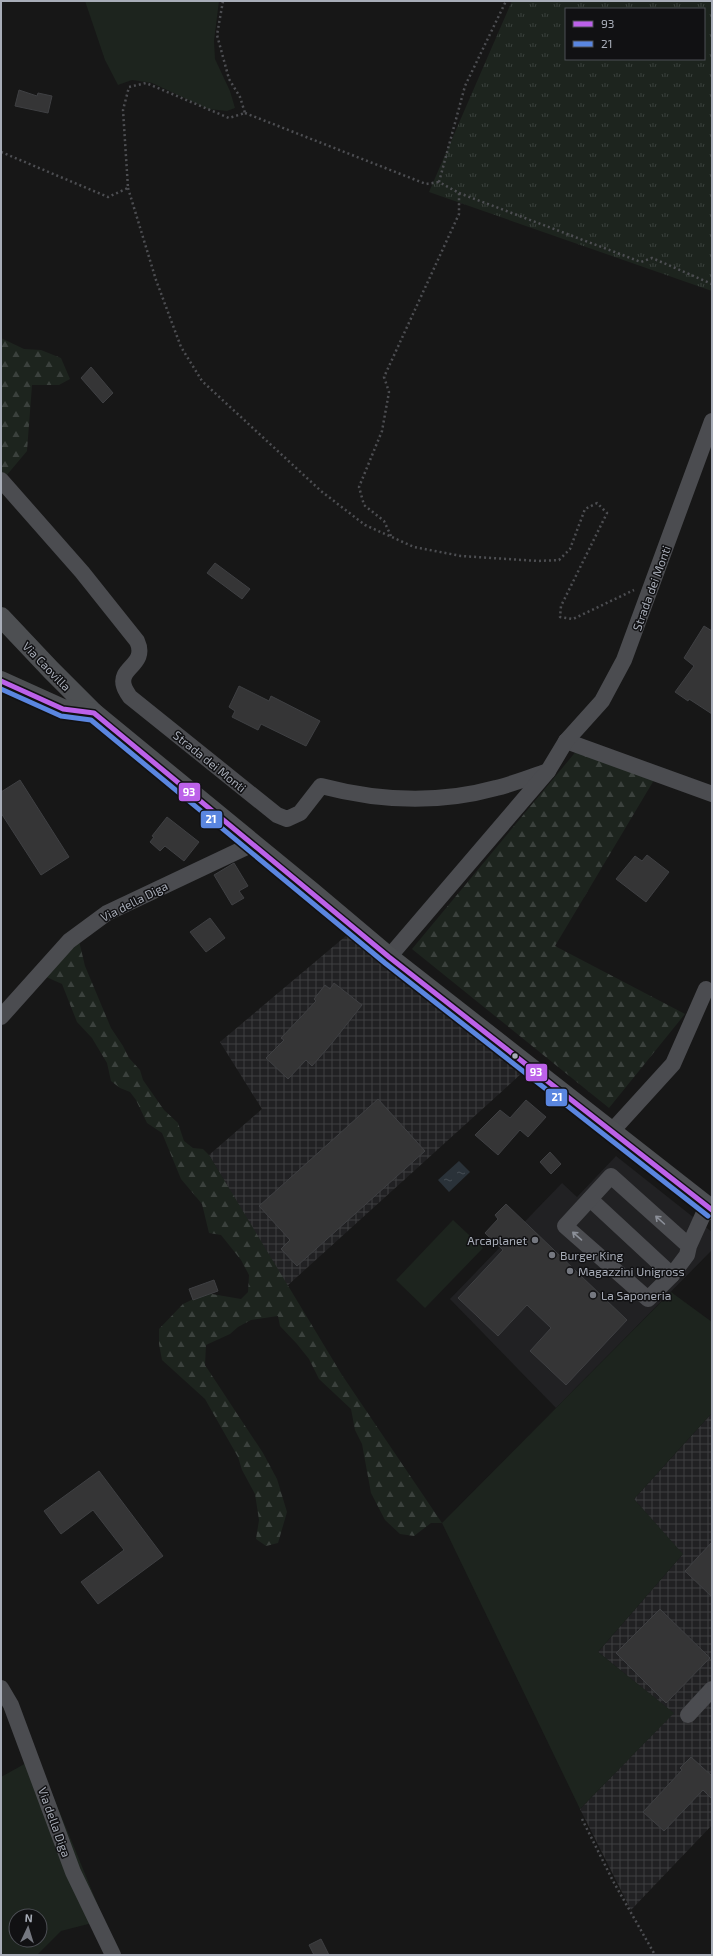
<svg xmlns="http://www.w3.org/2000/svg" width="713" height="1956" font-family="'Exo 2',sans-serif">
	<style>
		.built { fill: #212123 }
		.industrial { fill: url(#industrial-grid) }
		.grass { fill: #1d241e; fill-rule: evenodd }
		.forest { fill: url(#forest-firs) }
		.park { fill: url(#park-tufts); fill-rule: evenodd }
		.water { fill: url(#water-ripples) }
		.building { fill: #353536; stroke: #3f4043 }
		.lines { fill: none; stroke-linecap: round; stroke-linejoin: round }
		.path { stroke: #4d4e52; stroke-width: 2.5; stroke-dasharray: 2 3; stroke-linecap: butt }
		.minor { stroke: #4b4c50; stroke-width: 16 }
		.major { stroke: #4d4f52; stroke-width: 20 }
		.bus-1-casing { stroke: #111113; stroke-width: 8 }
		.bus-2-casing { stroke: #111113; stroke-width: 8 }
		.bus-1 { stroke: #bc61e9; stroke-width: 5 }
		.bus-2 { stroke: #5a86e0; stroke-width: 5 }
		.oneway { stroke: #8c9099 }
		.bus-dot { fill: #a8adb8; stroke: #111113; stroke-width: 1.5 }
		.poi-dot { fill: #757880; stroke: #111113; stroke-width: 1.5 }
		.labels { text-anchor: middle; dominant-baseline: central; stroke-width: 3; stroke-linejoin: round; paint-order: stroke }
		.street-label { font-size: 12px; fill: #a8adb8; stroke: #111113 }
		.poi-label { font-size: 12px; fill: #a8adb8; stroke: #111113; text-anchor: start }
		.line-badge { stroke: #111113; stroke-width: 1.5 }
		.badge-label { font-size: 11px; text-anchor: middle; font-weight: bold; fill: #fff }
	</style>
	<defs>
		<pattern id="industrial-grid" width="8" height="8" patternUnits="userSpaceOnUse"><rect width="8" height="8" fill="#212123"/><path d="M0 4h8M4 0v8" fill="none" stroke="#3e3f41"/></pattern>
		<pattern id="forest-firs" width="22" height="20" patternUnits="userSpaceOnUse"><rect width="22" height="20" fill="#1d241e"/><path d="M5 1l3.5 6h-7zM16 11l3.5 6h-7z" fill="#3b413d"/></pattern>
		<pattern id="park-tufts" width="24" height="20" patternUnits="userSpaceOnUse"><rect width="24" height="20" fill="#1d241e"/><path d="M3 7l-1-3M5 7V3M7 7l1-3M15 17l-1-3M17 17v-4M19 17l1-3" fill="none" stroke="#3b413d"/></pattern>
		<pattern id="water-ripples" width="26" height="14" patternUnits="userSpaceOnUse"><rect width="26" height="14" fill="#2a3239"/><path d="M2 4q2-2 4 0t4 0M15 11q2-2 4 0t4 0" fill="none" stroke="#464d54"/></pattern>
	</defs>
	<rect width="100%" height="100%" fill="#171717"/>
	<!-- built -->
	<path class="built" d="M616,1156L712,1232V1250L556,1408L450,1299L562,1183L577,1197Z"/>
	<!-- industrial -->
	<g class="industrial">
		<path d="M347,935L522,1073L287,1286L209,1155L262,1109L220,1042Z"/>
		<path d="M712,1413V1825L631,1910L580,1809L673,1713L598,1652L682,1555L634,1499Z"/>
	</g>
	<!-- grass -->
	<g class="grass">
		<path d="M85,1H219L214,41L215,59L230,91L235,108L227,111L208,109L152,83L132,80L118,85L105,60Z"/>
		<path d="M453,1220L483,1248L425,1308L396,1280Z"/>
		<path d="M671,1292L712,1322V1413L634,1499L683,1554L598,1652L674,1713L580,1809L442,1523Z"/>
		<path d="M37,1757L104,1920L61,1931L37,1955H1V1777ZM16,1916H40V1940H16Z"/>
	</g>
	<!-- forest -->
	<g class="forest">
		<path d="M1,338L24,349L41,350L61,358L70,379L59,385H32L27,451L1,482Z"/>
		<path d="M583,743L660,770L555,946L685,1014L609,1108L412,949Z"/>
		<path d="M79,941L85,966L111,1028L123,1046L129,1058L140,1070L143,1080L164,1110L178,1123L184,1141L193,1148L203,1149L209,1155L342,1375L442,1523H431L414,1536L400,1534L385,1520L371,1493L362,1444L355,1430L351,1409L319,1379L309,1359L297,1344L280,1326L278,1316L251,1320L238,1327L230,1334L206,1345L205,1365L263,1453L277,1479L287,1512L278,1543L266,1546L256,1539L259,1520L255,1494L242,1470L238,1457L205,1399L162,1360L159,1344V1329L183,1304L206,1293L241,1299L248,1292L249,1275L241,1260L221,1235L209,1233L202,1204L181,1179L162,1133L147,1123L136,1100L130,1092L120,1088L111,1081L107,1063L92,1038L77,1022L62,984L44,976Z"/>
	</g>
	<!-- park -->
	<path class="park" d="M512,1H712V291L429,192ZM566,9H704V59H566Z"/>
	<!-- water -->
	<path class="water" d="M459,1161L470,1172L449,1192L438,1180Z"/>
	<!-- building -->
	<g class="building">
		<path d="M19,90L37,96L38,93L52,96L48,113L15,106Z"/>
		<path d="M91,367L113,393L103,403L81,378Z"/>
		<path d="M215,563L250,589L242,599L207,573Z"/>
		<path d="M704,626L712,631V714L689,699L688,701L675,692L694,666L684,658Z"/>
		<path d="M239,686L269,701L271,696L320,721L306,746L261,724L258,730L232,717L235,711L229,707Z"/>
		<path d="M20,780L69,857L41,875L1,813V792Z"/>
		<path d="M167,817L199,842L184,861L165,846L160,851L150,842L154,837L152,836Z"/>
		<path d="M647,855L669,872L646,902L616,879L635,856L642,861Z"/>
		<path d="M234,863L248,886L239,891L244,898L232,905L214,875Z"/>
		<path d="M210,918L225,938L206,952L190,932Z"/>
		<path d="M334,983L362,1005L332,1043L312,1066L306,1060L288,1079L266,1058L284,1040L281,1038L316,1001L314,999L325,985L330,989Z"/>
		<path d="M378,1099L425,1151L297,1266L281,1249L290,1240L259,1206Z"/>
		<path d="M526,1100L546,1117L528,1137L520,1130L498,1155L475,1135L500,1110L510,1118Z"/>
		<path d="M550,1152L561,1164L551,1174L540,1162Z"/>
		<path d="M506,1204L627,1320L566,1385L530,1351L551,1328L527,1305L498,1336L458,1298L503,1250L485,1233L498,1219L495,1215Z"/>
		<path d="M214,1280L218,1291L193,1300L189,1289Z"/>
		<path d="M99,1471L163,1556L98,1604L81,1582L124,1550L93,1510L61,1534L44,1511Z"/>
		<path d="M712,1542V1597L685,1571Z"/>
		<path d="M660,1609L710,1658L666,1703L616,1653Z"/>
		<path d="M691,1757L712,1776V1799L703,1790L664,1831L643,1812L682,1770L680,1768Z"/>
		<path d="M321,1939L329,1955H314L309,1945Z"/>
	</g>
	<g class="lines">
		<!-- path -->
		<g class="path">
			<path d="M245,113L426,184L439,182"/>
			<path d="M1,152L108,197L128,188L123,110L129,87L146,83L229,118L245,113L240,97L229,79L217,35L223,1"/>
			<path d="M128,188L156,280L181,347L202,381L321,491L365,525L414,547L461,556L538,561L559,560L570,549L585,509L597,503L607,513L561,606L560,617L573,619L634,590"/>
			<path d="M459,193L641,262L652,258L712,284"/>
			<path d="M391,536L384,521L364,505L359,487L382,431L389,392L384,377L459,214V193L439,182L465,86L506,1"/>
			<path d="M582,1819L613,1881L655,1955"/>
		</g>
		<!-- minor -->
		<g class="minor">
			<path d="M1,480L82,572L137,641C148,665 118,667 124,686C125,690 128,694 130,697L277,815L287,819L300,813L321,786C378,801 438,804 496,788C513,784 531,777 548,771"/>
			<path d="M566,741L712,794"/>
			<path d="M389,957L548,771L566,741L602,701L624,660L712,421"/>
			<path d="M1,1017L69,941L107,913L253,844"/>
			<path d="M612,1131L673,1064L706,989"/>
			<path d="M590,1199L672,1275"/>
			<path d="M689,1246L611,1176L565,1226L648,1299L672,1275L687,1255L689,1246L707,1206"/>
			<path d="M1,1688L11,1705L73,1872L113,1955"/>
			<path d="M688,1715L712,1689"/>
		</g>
		<!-- major -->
		<g class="major">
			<path d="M1,617L51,670L94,713L312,892L389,957L712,1210"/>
			<path d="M1,681L63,709L94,713"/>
		</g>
		<!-- bus-1 casing -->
		<g class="bus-1-casing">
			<path id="bus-1" d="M1,681L63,709L94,713L389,957L712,1210"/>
		</g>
		<!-- bus-2 casing -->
		<g class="bus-2-casing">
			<path id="bus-2" d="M1,689L61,716L91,720L385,963L708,1216"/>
		</g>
		<!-- bus-1 -->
		<use href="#bus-1" class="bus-1"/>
		<!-- bus-2 -->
		<use href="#bus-2" class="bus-2"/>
	</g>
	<!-- one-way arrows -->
	<defs><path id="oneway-shaft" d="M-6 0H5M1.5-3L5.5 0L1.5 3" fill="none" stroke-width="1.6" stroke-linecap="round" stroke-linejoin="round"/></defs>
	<g class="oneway">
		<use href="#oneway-shaft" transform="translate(660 1220) rotate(-138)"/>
		<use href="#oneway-shaft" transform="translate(577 1236) rotate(-139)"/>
	</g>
	<!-- markers -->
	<circle class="bus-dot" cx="515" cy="1056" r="3.5"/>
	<g class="poi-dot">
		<circle cx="535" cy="1240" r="4"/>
		<circle cx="552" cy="1255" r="4"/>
		<circle cx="570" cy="1271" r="4"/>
		<circle cx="593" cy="1295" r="4"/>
	</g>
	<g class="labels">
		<!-- street labels -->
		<g class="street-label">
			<text transform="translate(651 588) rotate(-70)">Strada dei Monti</text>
			<text transform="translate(47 666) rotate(46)">Via Caovilla</text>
			<text transform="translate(210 761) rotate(39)">Strada dei Monti</text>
			<text transform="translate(134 901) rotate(-27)">Via della Diga</text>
			<text transform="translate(55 1822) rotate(70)">Via della Diga</text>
		</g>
		<!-- poi labels -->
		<g class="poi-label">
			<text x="527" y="1240" text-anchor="end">Arcaplanet</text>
			<text x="560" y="1255">Burger King</text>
			<text x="578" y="1271">Magazzini Unigross</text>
			<text x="601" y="1295">La Saponeria</text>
		</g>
	</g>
	<g class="line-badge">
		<rect x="178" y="782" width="23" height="20" rx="4" fill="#bc61e9"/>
		<rect x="200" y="810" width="23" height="19" rx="4" fill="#5a86e0"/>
		<rect x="525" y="1063" width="23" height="19" rx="4" fill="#bc61e9"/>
		<rect x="545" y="1088" width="23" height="19" rx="4" fill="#5a86e0"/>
	</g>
	<g class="badge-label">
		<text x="189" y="796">93</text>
		<text x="211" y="823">21</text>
		<text x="536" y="1076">93</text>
		<text x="557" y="1101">21</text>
	</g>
	<!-- border -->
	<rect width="713" height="1956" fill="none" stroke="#a8adb8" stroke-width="4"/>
	<!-- legend -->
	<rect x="565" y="8" width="140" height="52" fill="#111113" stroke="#4d4f55"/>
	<rect x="573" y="21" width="20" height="6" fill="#bc61e9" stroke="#4d4f55"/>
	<text x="601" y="28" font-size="12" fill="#a8adb8">93</text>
	<rect x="573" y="41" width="20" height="6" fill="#5a86e0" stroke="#4d4f55"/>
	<text x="601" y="48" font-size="12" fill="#a8adb8">21</text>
	<!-- north arrow -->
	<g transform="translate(28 1928) rotate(4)"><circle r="19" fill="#111113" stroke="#4d4f55"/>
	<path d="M0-3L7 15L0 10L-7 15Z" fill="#757880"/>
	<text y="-6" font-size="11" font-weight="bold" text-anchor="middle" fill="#a8adb8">N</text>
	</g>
</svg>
